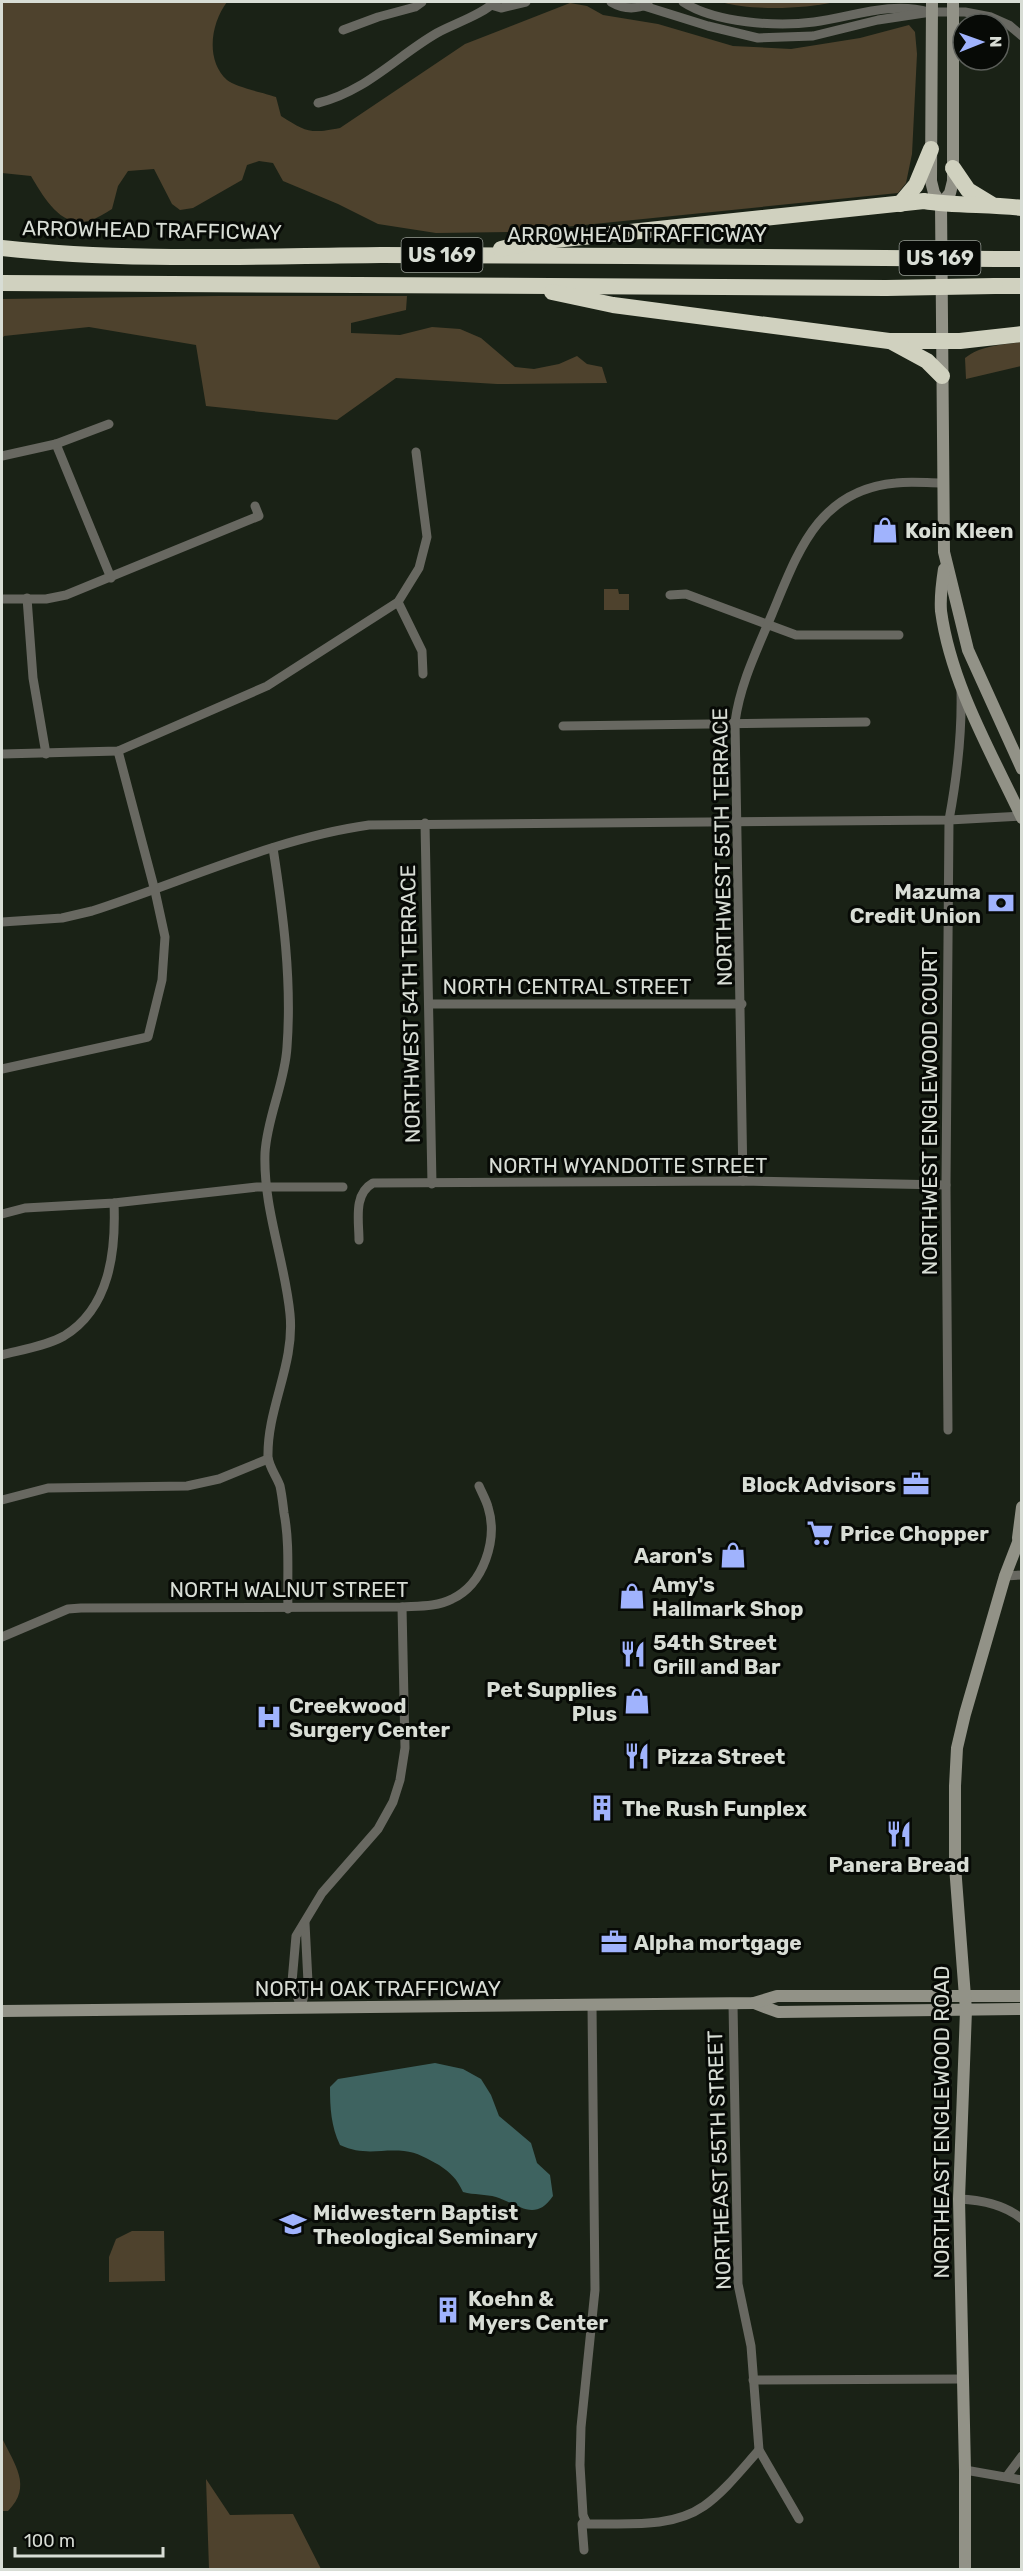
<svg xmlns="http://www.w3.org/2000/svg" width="1023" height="2571" font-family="Rubik,sans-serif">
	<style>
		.green { fill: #4e422d }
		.water { fill: #3e6360 }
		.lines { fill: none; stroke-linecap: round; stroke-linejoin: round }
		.street { stroke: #686861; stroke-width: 9 }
		.secondary { stroke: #929287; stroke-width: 12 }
		.highway { stroke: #d0d1bf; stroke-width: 16 }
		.highway-bridge { stroke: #d0d1bf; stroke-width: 16 }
		.labels { text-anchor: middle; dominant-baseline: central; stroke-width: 6; stroke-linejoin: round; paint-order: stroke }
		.shield { fill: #070a06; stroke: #999e97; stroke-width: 1.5 }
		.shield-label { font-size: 20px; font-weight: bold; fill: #d8ddd5 }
		.street-label { font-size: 21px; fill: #d8ddd5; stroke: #070a06 }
		.poi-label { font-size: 21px; font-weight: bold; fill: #d8ddd5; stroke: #070a06; text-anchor: start }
	</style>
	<rect width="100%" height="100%" fill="#1a2216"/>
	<!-- green -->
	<g class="green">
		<path d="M2,2H227C211,23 205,60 227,80C235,87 265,93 276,97L281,116C306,132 310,134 340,128L465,44L570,3L587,6L603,15L658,24L733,46L791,49L860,38L909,25L915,32L917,54L912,154L906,183L898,193L515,232L436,233L378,224L338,204L283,181L273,163L259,161L247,165L242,180L193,208L180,210L172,204L154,169L128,171L118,186L112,209C105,213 98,218 91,220C62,231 43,196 31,176L2,173Z"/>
		<path d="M721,2H835C803,9 753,11 721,2Z"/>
		<path d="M218,296H407L406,310L351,323V333L400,335L432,327L460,329L481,338L515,367L534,369L559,364L577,356L587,364L602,367L607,383L497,384L396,378L337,420L206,406L196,345L89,327L4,336L2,339V299Z"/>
		<path d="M1021,342V366L966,379L965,358C981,345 1002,345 1021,342Z"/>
		<path d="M604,589H618L619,594H629V610H604Z"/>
		<path d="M132,2231H164L165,2281L109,2282V2257L116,2239Z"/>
		<path d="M2,2438C14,2464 33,2486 8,2511H2Z"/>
		<path d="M206,2479L230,2515L293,2514L321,2569H209Z"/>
	</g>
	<!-- water -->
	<path class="water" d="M435,2063L463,2069L481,2079L491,2095L499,2116L531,2143L537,2163L550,2175L553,2196C535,2223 518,2204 496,2197C486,2194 474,2195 463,2192C457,2179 451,2173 439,2165C428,2159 417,2152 404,2151C379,2149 364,2156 340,2145C331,2126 330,2108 330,2087L338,2079Z"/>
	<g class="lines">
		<!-- street -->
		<g class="street">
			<path d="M611,2C623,9 635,10 648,4"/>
			<path d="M683,2C715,23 777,27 814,22C853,17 890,1 929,12"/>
			<path d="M491,5L501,8L526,2"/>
			<path d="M644,6L708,26L758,38L813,36L878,20L931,12H965L991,17L1009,25L1022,36"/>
			<path d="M343,30L378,17L415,7L422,2"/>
			<path d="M318,103C365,92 397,56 437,33C453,24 484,14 494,2"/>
			<path d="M56,444L111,578"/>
			<path d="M2,456L56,444L109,424"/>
			<path d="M670,595L686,594L796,635H899"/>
			<path d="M27,598L33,678L46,754"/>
			<path d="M2,599H46L66,595L259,516L255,506"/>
			<path d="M398,602L422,651L423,674"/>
			<path d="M563,726L866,722"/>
			<path d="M2,754L118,751L267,686L398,602L419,568L427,537L416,452"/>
			<path d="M425,823L432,1184"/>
			<path d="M273,848C283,913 292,980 287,1047C285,1083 267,1117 265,1153C263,1208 285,1261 290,1314C295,1365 267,1407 268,1457C269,1467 277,1477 280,1486C282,1495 283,1505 284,1513C290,1544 287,1577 288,1609"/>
			<path d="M2,922L62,918L92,911C182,882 276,838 369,825L949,820L1022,816"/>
			<path d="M429,1004H742"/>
			<path d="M2,1069L148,1037L162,980L165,937L155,891L118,751"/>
			<path d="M743,1181L735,722C740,684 757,650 772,614C798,552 818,490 896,483C911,481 927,483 942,483"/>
			<path d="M2,1214L25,1208L114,1203L257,1187H343"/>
			<path d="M359,1240C359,1221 353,1194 373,1183L743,1181L946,1185"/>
			<path d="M2,1355C21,1350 46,1346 64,1336C110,1308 116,1251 114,1203"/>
			<path d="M948,1430L946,1185L949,820C957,777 962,735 961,692"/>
			<path d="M2,1500L48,1488L187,1486L219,1479L268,1459"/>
			<path d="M1005,1576L1022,1575"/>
			<path d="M2,1637L68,1609L81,1608L402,1607C418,1606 437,1607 452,1599C484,1584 498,1539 488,1507C486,1500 482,1493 479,1486"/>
			<path d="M733,2004L738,2284L751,2346L759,2450L799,2519"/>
			<path d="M301,2006L308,1982L305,1923"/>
			<path d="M301,2007L292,1982L296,1936L322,1893L378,1829L393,1802L400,1780L405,1748L402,1607"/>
			<path d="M959,2199C981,2200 1004,2204 1022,2219"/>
			<path d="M753,2380L962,2379"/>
			<path d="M965,2470L1022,2480"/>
			<path d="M1007,2476L1022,2456"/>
			<path d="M585,2520L583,2515L580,2465L581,2427L595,2290L592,2005"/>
			<path d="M585,2520L587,2524C625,2523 671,2529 704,2506C724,2492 742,2469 759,2450"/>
			<path d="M584,2550L582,2524L585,2520"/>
		</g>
		<!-- secondary -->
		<g class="secondary">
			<path d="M932,2L931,181L934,193L941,204L944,552L968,650L1022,769"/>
			<path d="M941,204L950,193L953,181V2"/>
			<path d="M944,569C942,582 940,598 941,611C951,684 991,752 1022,818"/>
			<path d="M1018,1538L1022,1507"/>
			<path d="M754,2003L778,2012L1022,2009"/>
			<path d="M2,2011L754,2003L777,1996H1022"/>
			<path d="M965,2570V2470L959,2199L966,2010L955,1866V1786L957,1748L965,1714L1005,1576L1022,1532"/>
		</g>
		<!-- highway -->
		<g class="highway">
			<path d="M953,168L968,190L991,204"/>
			<path d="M900,204L916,185L931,149"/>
			<path d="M2,248C127,262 255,256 381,255C549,255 716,257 884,258"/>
			<path d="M501,249L526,243L924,201C956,206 989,204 1022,208"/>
			<path d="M996,259H1022"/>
			<path d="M2,283L886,288"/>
			<path d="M995,286H1022"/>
			<path d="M552,292L613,305L889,341H960L1022,334"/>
			<path d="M892,342L927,361L942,376"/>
		</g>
		<!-- highway-bridge -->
		<g class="highway-bridge">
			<path d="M884,258L996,259"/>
			<path d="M886,288L995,286"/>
		</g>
	</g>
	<!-- icons -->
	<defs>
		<g id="shop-bare" transform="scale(2.07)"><path d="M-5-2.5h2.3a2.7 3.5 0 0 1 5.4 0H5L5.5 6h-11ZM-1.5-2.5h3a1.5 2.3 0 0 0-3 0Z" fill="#a0b3fd" stroke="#070a06" stroke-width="2.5" paint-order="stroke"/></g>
		<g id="bank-bare" transform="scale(2.07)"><path d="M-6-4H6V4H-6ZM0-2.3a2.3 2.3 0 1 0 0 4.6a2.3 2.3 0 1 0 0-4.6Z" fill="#a0b3fd" stroke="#070a06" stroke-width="2.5" paint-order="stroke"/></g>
		<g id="office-bare" transform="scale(2.07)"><path d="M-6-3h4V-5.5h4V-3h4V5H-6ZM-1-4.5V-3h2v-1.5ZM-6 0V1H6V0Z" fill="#a0b3fd" stroke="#070a06" stroke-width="2.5" paint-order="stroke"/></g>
		<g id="supermarket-bare" transform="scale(2.07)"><path d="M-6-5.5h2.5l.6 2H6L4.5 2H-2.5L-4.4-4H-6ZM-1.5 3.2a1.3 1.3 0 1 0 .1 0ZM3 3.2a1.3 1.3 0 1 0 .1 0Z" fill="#a0b3fd" stroke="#070a06" stroke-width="2.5" paint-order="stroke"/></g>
		<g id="restaurant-bare" transform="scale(2.07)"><path d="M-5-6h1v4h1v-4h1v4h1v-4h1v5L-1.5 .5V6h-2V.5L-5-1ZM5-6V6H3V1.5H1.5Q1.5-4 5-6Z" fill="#a0b3fd" stroke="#070a06" stroke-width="2.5" paint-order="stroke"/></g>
		<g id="hospital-bare" transform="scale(2.07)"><path d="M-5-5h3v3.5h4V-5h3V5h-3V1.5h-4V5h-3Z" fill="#a0b3fd" stroke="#070a06" stroke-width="2.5" paint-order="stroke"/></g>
		<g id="building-bare" transform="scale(2.07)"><path d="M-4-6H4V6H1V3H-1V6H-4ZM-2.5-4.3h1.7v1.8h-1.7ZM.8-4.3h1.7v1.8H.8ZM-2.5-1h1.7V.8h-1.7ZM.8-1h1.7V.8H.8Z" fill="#a0b3fd" stroke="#070a06" stroke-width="2.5" paint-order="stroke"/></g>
		<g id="university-bare" transform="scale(2.07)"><path d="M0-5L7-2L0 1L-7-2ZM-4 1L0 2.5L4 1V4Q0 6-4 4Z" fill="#a0b3fd" stroke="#070a06" stroke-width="2.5" paint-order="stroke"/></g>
	</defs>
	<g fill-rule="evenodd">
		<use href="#shop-bare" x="885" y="530"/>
		<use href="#bank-bare" x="1001" y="903"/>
		<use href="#office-bare" x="916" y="1484"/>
		<use href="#supermarket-bare" x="820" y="1533"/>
		<use href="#shop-bare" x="733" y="1555"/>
		<use href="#shop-bare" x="632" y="1596"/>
		<use href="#restaurant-bare" x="633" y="1654"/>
		<use href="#shop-bare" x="637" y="1701"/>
		<use href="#hospital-bare" x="269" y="1717"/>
		<use href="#restaurant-bare" x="637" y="1756"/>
		<use href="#building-bare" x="602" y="1808"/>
		<use href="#restaurant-bare" x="899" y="1834"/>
		<use href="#office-bare" x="614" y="1942"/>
		<use href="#university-bare" x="293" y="2224"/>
		<use href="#building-bare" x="448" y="2310"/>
	</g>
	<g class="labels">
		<!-- shield labels -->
		<g class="shield">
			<rect x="401.5" y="238" width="81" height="34" rx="4.5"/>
			<rect x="899.5" y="241" width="81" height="34" rx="4.5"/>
		</g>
		<g class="shield-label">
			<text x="442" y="255">US 169</text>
			<text x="940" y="258">US 169</text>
		</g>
		<!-- street labels -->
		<g class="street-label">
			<text transform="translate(152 230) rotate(1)">ARROWHEAD TRAFFICWAY</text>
			<text x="637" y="234">ARROWHEAD TRAFFICWAY</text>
			<text transform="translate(722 847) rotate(-91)">NORTHWEST 55TH TERRACE</text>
			<text x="567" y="986">NORTH CENTRAL STREET</text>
			<text transform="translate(410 1004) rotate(-91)">NORTHWEST 54TH TERRACE</text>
			<text transform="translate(929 1111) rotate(-90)">NORTHWEST ENGLEWOOD COURT</text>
			<text x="628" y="1165">NORTH WYANDOTTE STREET</text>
			<text x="289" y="1589">NORTH WALNUT STREET</text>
			<text x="378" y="1988">NORTH OAK TRAFFICWAY</text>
			<text transform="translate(941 2122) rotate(-90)">NORTHEAST ENGLEWOOD ROAD</text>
			<text transform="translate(719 2160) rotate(-92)">NORTHEAST 55TH STREET</text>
		</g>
		<!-- poi labels -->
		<g class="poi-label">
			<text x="905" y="530">Koin Kleen</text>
			<text x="981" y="891" text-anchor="end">Mazuma<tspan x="981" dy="24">Credit Union</tspan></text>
			<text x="896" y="1484" text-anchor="end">Block Advisors</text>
			<text x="840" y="1533">Price Chopper</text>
			<text x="713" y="1555" text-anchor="end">Aaron's</text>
			<text x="652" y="1584">Amy's<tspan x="652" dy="24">Hallmark Shop</tspan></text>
			<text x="653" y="1642">54th Street<tspan x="653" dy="24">Grill and Bar</tspan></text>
			<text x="617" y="1689" text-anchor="end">Pet Supplies<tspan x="617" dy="24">Plus</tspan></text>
			<text x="289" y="1705">Creekwood<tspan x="289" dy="24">Surgery Center</tspan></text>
			<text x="657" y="1756">Pizza Street</text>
			<text x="622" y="1808">The Rush Funplex</text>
			<text x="899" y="1864" text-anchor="middle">Panera Bread</text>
			<text x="634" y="1942">Alpha mortgage</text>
			<text x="313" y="2212">Midwestern Baptist<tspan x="313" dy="24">Theological Seminary</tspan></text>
			<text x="468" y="2298">Koehn &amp;<tspan x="468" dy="24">Myers Center</tspan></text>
		</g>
	</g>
	<!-- border -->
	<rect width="1023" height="2571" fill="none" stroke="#d8ddd5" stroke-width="6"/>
	<!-- north arrow -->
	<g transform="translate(981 42) rotate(89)"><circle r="28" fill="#070a06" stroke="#5b5e59" stroke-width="1.5"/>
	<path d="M0-4.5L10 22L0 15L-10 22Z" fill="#a0b3fd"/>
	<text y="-9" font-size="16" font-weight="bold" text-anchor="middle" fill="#d8ddd5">N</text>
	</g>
	<!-- scale -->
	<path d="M15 2547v9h148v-9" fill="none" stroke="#d8ddd5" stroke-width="3"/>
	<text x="24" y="2547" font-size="18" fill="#d8ddd5" stroke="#070a06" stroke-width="4.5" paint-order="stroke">100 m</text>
</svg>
